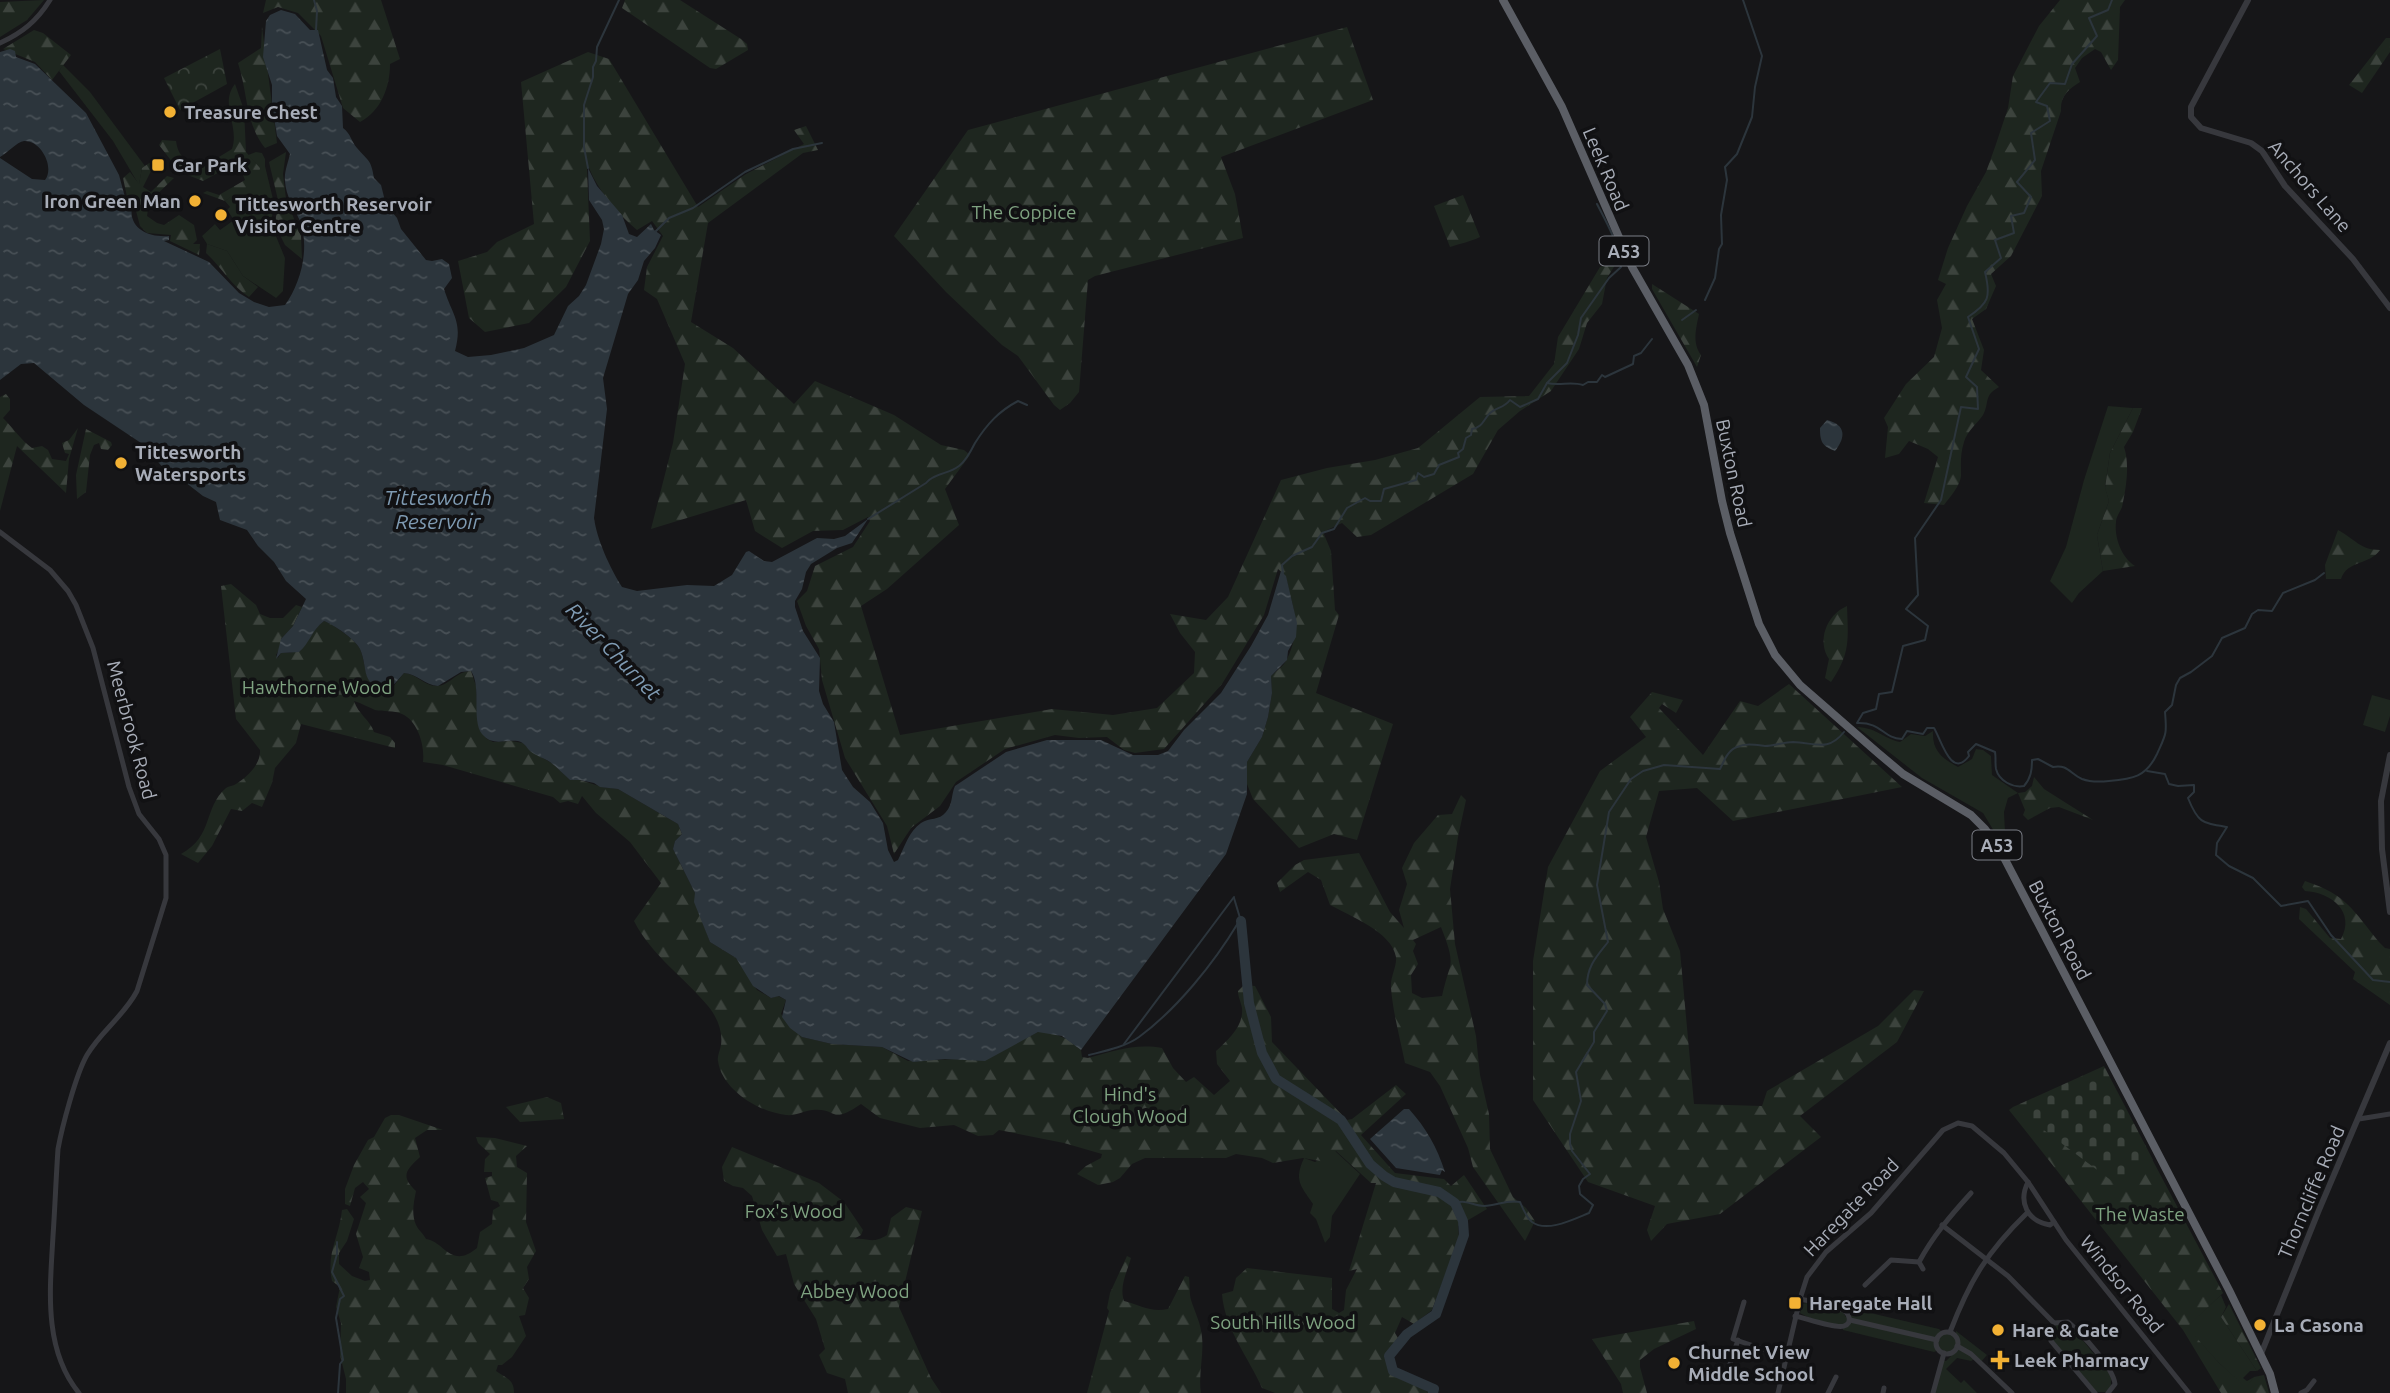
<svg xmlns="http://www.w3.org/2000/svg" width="2390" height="1393" font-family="Ubuntu,sans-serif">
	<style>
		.green { fill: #1e261f }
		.forest { fill: url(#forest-firs); fill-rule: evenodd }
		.cemetery { fill: url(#cemetery-stones) }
		.park { fill: url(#park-crowns) }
		.water { fill: url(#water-ripples) }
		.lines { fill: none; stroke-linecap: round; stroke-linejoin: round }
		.stream { stroke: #2c353c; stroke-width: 2 }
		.river { stroke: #2c353c; stroke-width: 10 }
		.minor { stroke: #37383d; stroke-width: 5 }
		.tertiary { stroke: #37383d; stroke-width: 6 }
		.trunk { stroke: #5b5e65; stroke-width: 8 }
		.poi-dot { fill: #f2b134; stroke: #111113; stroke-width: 2.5 }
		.labels { text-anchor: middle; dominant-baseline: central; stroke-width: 7; stroke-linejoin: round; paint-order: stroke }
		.shield { fill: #111113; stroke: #7b7e86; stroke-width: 2 }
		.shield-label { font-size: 18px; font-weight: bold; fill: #a8adb8 }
		.poi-label { font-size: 19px; font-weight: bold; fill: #a8adb8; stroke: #111113; text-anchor: start }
		.street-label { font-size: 19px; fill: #a8adb8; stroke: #111113 }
		.park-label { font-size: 19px; fill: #7fa381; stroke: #111113 }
		.water-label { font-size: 21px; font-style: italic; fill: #7f9bb3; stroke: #111113 }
	</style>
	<defs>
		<pattern id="forest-firs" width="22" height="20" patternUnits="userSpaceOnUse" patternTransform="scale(1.75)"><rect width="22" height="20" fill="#1e261f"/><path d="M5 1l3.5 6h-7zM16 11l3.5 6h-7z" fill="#3c433d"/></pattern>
		<pattern id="cemetery-stones" width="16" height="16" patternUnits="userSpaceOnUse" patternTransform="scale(1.75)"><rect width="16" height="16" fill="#1e261f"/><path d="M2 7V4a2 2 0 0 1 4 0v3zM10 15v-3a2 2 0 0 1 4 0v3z" fill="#3c433d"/></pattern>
		<pattern id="park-crowns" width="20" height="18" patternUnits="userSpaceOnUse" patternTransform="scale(1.75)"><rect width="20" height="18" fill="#1e261f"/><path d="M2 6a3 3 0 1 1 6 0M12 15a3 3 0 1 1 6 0" fill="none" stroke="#3c433d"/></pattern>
		<pattern id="water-ripples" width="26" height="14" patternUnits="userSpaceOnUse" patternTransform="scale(1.75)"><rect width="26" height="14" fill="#2c353c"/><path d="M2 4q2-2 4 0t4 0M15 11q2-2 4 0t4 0" fill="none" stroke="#485056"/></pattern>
	</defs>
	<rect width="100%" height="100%" fill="#161618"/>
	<!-- green -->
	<g class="green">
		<path d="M63,65L90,92L145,166L142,168L139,185L113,141L59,71Z"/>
		<path d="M256,152L262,153L265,159V166L274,203L271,224L285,258L283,291L276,298L243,276L227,251L207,244L202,236L215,224L220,230L234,220L227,210L230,207L225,201L239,190L260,168L248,155Z"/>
		<path d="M2108,406L2133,408L2110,453L2105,487L2109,501L2097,535L2103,571L2079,593L2072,603L2050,581L2066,547L2084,480Z"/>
		<path d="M2372,695L2390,700V716L2385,732L2363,725Z"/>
		<path d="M1857,727C1878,728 1882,738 1900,742L1911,734L1925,736L1933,731C1932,751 1942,758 1958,767L1972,759L1976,749L1983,750L1991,756L1992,775L2018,793L2008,798L2004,812L2006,851L1983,813L1922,778Z"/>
		<path d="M1335,1151L1360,1174L1332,1216L1330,1237L1325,1243L1316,1219L1310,1213L1313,1204C1300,1185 1294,1180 1304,1158L1315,1162Z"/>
		<path d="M2221,1295L2226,1307L2221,1317L2257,1371H2250L2243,1378L2247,1381L2254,1377L2246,1388L2219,1363L2186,1327Z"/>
		<path d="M1807,1303L1842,1311L1848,1320L1844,1324C1831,1325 1811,1320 1800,1313L1802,1304Z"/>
		<path d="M1849,1308L1939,1329L1943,1333L1950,1332L1955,1336L1956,1331L1987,1355L1980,1363L1976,1358L1971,1361L1957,1358L1946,1369L1961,1383L1964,1380L1977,1393H1933L1942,1360L1946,1361L1951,1356L1950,1353L1939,1350L1934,1352L1843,1330V1326L1847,1324L1846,1312Z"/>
		<path d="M2066,1323L2072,1327L2111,1375V1387L2106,1392H2097L2052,1340L2051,1331L2056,1325Z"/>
	</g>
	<!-- forest -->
	<g class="forest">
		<path d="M44,0L27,20L0,37V2Z"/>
		<path d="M266,0H381L400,59L390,64C390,87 381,111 360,122L343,108L321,36L298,13L278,7L263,13Z"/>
		<path d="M625,0H680L741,39L747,44L748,50L716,69L710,68L622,8Z"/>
		<path d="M2060,0H2125L2120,7L2118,60L2111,70L2101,52L2095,49L2082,58L2075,68L2080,82C2069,89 2060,96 2061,111L2041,171L2042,196L2011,256L1991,274L1996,286L1986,309L1972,319L1984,350L1981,370L1999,387C1983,396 1990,402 1983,415C1977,424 1967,431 1964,442C1960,454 1961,465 1961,476C1960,486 1950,497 1944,505L1924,503L1938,457L1928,449L1909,441L1899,454L1885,458L1888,427L1884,418L1906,384L1934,357L1942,328L1937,300L1946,284L1938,280L1948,248L1967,206L1986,172L1995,147L2008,108L2013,76L2039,26Z"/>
		<path d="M262,27L277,143L265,148C245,123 248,93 238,63L261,48Z"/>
		<path d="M1347,27L1373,100L1221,157L1235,194L1243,238L1095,276L1088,280L1079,392L1070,403L1060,410L1054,405L1018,356L1002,345L946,292L894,236L968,130Z"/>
		<path d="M34,30L43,33L71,55L52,80L35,62L3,49Z"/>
		<path d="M2386,38H2390V52L2362,93L2349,85Z"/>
		<path d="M588,52L609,59L698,207L746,174L804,144L794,130L806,126L818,150L803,153L708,223L691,322L733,348L794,404L815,381L894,415L941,445L964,450L970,455L945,489L959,525L887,589L861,606L900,735L1052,709L1113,715L1157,708L1194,673L1195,652L1180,633L1170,614L1206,620L1228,597L1281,480L1327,468L1375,460L1418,448L1480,397L1529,396L1554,364L1558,337L1600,267L1617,262L1607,278L1602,304L1587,323L1579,349L1551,391L1520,411L1498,430L1473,474L1371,535L1357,537L1342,523L1323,532L1331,551L1335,610L1339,615L1316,693L1393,724L1357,840L1334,834L1299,848L1253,799L1247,784V762L1262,737L1268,717L1272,693L1271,676C1276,671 1284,666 1287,659C1298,636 1297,618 1290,594C1287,583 1288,576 1278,569L1264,615L1222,684L1164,749L1135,753L1124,750L1107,737L1079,738L1055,735L1005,749L956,782L940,806L911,828L894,854L887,826L845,758L822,680L819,649L806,626L797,601L807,591L815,566L853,547L870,521L868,517L843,530L813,531L782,548L755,531L746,500L651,529L673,443L685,364L657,299L644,290L647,267L663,236L652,221L637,230C618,214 599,192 589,168L587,169L590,241L566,287L529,323L485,332L469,318L458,261L487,252L497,242L534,224L521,82Z"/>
		<path d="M235,84L244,110L246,152L260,168L258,181L247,192L239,191L225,201L203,193L207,191L219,195L245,180L238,162L203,181L180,172L159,145L162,140L176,141C178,157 187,162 201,168L232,149C240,126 219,104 235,84Z"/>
		<path d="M286,152L283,174L286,199L301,236L302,259L285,245L275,225L278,200L269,162Z"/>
		<path d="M158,157H161L159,166L153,167L143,187L151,192L167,176L174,178L149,202L147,216L157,223L164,225L179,215L194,225L197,240L193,244H200L199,255L170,241L171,235L147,233L140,226L135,207L128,201L123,178L130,172L139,184L142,168Z"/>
		<path d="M1463,195L1480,237C1470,242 1461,243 1450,247L1434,206Z"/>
		<path d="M207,244L227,251L243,276L258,287L249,297C231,285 222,268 206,253Z"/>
		<path d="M1652,284L1699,314C1696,328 1692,343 1701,355L1697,367L1652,289Z"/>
		<path d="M6,394L10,399V410L3,418C12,427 22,441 32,448L42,446L48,450L52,459L66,461L69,454L65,453L62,443L69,440L78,428L69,459L66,493L17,446L0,511V397Z"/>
		<path d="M2133,408H2142L2133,432L2124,447C2130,465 2126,488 2122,507C2120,512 2116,517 2116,522C2114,538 2122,558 2135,566L2103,571L2097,535L2109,501L2105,488L2110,453Z"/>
		<path d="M86,429L111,442L112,445L108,450L101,449L99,443L94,445L90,455L86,492L77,499L76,475Z"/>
		<path d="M2338,530C2355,539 2360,550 2380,550C2370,565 2347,560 2341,579H2326L2325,565Z"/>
		<path d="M231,584L256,605L260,614L270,618H283L296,605L302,607L293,626L281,639V646L276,655L278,658L281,653C311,654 304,636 324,621C334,625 356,640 360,649C368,669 362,691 392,688L404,673C416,674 424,685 435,686C449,687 456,671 471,671L476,686L478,724L487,739L493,742L511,741L523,743L531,751L553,764L570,780H580L602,787L618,789L678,824L682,834L675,841L673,849L695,893L697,907L710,942L736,958L757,990L771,998L778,996L786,1000L781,1014L802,1037L832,1044L882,1047L908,1061L959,1059L1022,1040L1038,1032H1049L1067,1039L1081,1050L1082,1057L1088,1058C1113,1051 1136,1043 1162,1048L1173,1068L1186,1082L1194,1077L1214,1095L1230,1081L1217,1064L1216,1051C1228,1040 1244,1026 1242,1008C1241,1002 1238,997 1238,991L1244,985L1255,986L1271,1017L1272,1042L1347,1120L1352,1119L1396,1085L1406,1094L1361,1135L1395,1173L1444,1179L1451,1186L1464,1175L1487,1209L1458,1226L1459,1237L1432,1310L1414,1324L1402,1317L1395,1333L1398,1338L1388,1354L1391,1371L1411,1379L1410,1381L1429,1393H1275L1262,1388C1248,1356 1225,1330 1222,1294L1233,1291L1236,1278L1247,1268L1332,1278V1309L1339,1313L1344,1310L1346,1290L1357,1269L1349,1271L1376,1183H1371L1336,1151L1326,1162L1303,1158L1273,1163L1262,1158L1236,1154L1226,1158H1145L1132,1164L1120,1178L1113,1182L1098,1185L1077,1174L1086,1166L1101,1158L1102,1154L1064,1143L999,1130L993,1135L978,1136L954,1125L920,1128L880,1118L861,1104C829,1126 838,1107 812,1110C803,1111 796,1116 786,1115C759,1112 722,1090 718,1061C717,1056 720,1051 721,1045C723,1031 717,1017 708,1006C683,976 652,956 634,921L661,883L630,842L596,813L582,796L578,804L568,801L560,803L553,797L443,765L423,762C425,746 418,721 402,714C394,710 383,712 375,710C368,707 361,703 354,701C358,714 370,720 374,732L390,737L395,743V748L301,724L296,743L275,768L272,783L262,807L252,803L242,811L231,809L212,846L198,863L181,854C214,836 203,808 226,788C229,786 233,786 236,784C247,777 261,764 260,750L236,719L221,586Z"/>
		<path d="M1847,606C1848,639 1851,653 1831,682L1825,678L1829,659C1817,641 1826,615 1847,606Z"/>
		<path d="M1789,684L1902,787L1733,821L1697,788L1659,791L1646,837L1659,882L1663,909L1680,951L1694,1104L1762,1106L1767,1091L1878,1026L1914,990L1924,991L1897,1042L1800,1116L1821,1137L1720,1214L1667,1224L1651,1241L1647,1230L1655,1206L1588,1182L1533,1100V961L1548,867L1600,771L1646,737L1630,717L1652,692L1683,700L1676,713L1662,704L1659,708L1703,755L1740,701L1758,706Z"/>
		<path d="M2034,777L2044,789L2093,820L2059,807L2050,808L2028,820L2023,815L2025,810L2018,793L2025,792L2032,786Z"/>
		<path d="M1461,795L1466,800L1458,837L1450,889L1455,944L1476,1036L1480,1075L1489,1114L1490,1149L1513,1197L1526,1208L1535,1221L1525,1241L1473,1167L1468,1148L1440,1086L1430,1072L1405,1063C1400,1038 1393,1013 1391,988C1390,977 1397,967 1396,957C1392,932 1350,916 1330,905L1321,880L1308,872L1280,892L1277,883L1295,865L1304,860L1359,853L1390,912L1404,928L1399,910L1407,884L1402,868L1414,843L1438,815L1452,814ZM1441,927C1445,938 1453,955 1450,967C1447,977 1444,986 1442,996L1422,998L1412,993L1411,975L1418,964L1413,951L1416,944L1413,940Z"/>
		<path d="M2305,881C2347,895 2352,909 2379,942L2385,948L2390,949V1005L2353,979L2355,972L2299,919L2300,907L2306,909L2330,938L2341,939C2356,912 2331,892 2305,891L2302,887Z"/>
		<path d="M547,1097L561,1103L564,1119L520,1122L506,1107Z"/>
		<path d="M2013,1107L2126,1110L2223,1293L2187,1327L2219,1363L2246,1387L2254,1377L2264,1375L2269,1393H2221L2183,1330L2009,1110Z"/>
		<path d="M391,1115H399L443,1130H427L415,1138L420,1157C406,1170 400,1176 416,1191C414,1201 411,1214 416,1225C419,1231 423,1233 426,1239C444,1241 451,1270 477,1248L480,1232L492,1224L493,1210L500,1206L498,1202L491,1200L485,1178L492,1176V1172H484L485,1159L490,1154L478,1143L476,1137L495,1138L527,1146L516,1156L517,1167L527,1173L526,1222L536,1251L527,1267L529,1279L523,1288L529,1298L525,1315L519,1316L526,1336L512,1357L502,1365H498L496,1371C506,1378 514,1379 514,1393H346V1379L340,1355L341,1323L336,1307L340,1287L332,1281C326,1253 339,1238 342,1210L347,1209L354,1219L347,1241L339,1253V1264L352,1276L365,1281L370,1280L369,1272L359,1268L363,1257L356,1234L366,1203L360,1197L369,1189L363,1182L355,1188L350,1206L345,1204V1189L354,1165L368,1140L374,1137L385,1118Z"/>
		<path d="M732,1147L819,1183L844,1202L863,1230L861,1235L854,1239C869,1237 871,1245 887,1235L891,1218L906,1207L922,1211L899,1307L931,1378L941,1393H848L845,1379L827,1373L819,1355L825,1349L816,1319L794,1284L786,1254L777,1256L762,1230L752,1196L743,1188L733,1186L724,1181L722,1167Z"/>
		<path d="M1127,1256L1131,1258C1127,1272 1119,1286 1124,1301C1140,1305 1151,1313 1168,1309L1185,1276L1189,1277C1190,1284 1189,1293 1191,1300C1195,1313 1201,1323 1202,1337C1204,1356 1198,1375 1201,1393H1087L1109,1311L1107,1308L1110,1293Z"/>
		<path d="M2229,1304L2261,1368L2257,1371L2221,1317Z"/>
		<path d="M1694,1321L1696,1329L1654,1349L1640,1360V1367L1647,1393H1623L1621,1384L1592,1339Z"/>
	</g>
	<!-- cemetery -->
	<path class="cemetery" d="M2104,1066L2153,1160L2116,1184L2013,1107Z"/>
	<!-- park -->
	<path class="park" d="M220,49L227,84L180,110L164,78Z"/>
	<!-- water -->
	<g class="water">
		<path d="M281,10L295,14L310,30H318L327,70L333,78L336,97L342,106L343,128C351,134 351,141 357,148C368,161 371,159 374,178L381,185L386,205L397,218L401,229L426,260L432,261L442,259L449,264L452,278L444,289C452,315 463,321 455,351L468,357L491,355L524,348L554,335L568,306L579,296L586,285L601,244L604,229L602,220L589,200L588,168L597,186L622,215L629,234L637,237L651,224L654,230L661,235L655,248L644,261L638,280L628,294L603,378L607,409L594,518C597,540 610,568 622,587L637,591L687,585L714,586L732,575L746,552L749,551L764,561L772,562L817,538L834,539L845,536L868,519L852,543L837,548L811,564L806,572L802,589L795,601V607L803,631L820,658L819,691L823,704L834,722L842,770L853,787L870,802L883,823L888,850L894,862L898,860C904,848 909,831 921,823C930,817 939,821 946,812C953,804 951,795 955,786L1006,752L1047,740H1101L1133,755H1158L1168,751L1184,730L1221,693L1251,646L1268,615L1281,571L1286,576L1297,623L1296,637L1288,651L1287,660L1271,676L1272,693L1268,717L1262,737L1247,762V794L1226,854L1081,1050L1062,1036L1038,1032L985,1061L945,1059L913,1062L882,1047L832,1044L802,1037L790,1028L782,1017L786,1000L779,996L771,998L753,986L736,958L710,942L694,902L695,893L673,849L675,841L682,834L678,824L618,789L600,787L594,783L580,780H570C563,774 557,767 550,762C544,758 536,756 530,751C526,747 525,743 518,741C505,739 493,747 482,734C471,720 482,687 471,671L461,672L438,686C425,685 417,674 404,673L390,689C359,687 369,669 360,649C355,639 334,625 324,621C311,631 310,643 299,652L281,653L276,659L281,639L293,626L306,599L286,581L274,562L258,546L247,530L220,520L216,502L203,496L185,482L167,472L141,443L84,405L34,363L21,364L0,380V158L32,179L45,180C55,167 41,140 24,141C17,142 7,153 0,157V52L10,49L15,51L16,57L35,64L86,113L119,175L126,201L132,207C128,229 150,238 169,236V240L164,241L209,262L239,293L254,302L269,307L285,305C301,283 310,248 300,221C294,207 286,197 285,181C284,172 288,163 290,154L277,136L272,105V85L263,57L266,21L270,15Z"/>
		<path d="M1827,420C1846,425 1846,437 1835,451C1822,446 1820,442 1820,428Z"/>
		<path d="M1404,1109H1409C1426,1128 1437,1147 1445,1172L1442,1170L1440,1175L1396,1168L1370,1139Z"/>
	</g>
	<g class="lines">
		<!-- stream -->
		<g class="stream">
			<path d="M314,0L317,11L316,30"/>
			<path d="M2112,0L2108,10L2089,18L2097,36L2072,64L2065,84L2050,83L2036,102L2047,106L2050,121L2031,133L2035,160L2017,182L2031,197L2024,213L2011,216L2014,233L1995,240L2001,258L1985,272C1991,297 1989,303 1968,317L1979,349L1966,377L1977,387L1978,409L1961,407L1941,500L1915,538L1918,595L1906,609L1928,626L1925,640L1903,646L1892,692L1879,694L1876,709L1863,713L1857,723C1882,722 1882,738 1902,739L1907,731L1923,734L1927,728H1934C1941,739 1951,780 1969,756L1968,752L1976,744L1995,752C1996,757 1995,764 1996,769C1999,781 2013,788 2024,786C2031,778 2032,770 2032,760L2038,759L2053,767C2068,764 2070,774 2082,779C2090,782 2100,782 2109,781C2133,779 2146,777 2157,754C2166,734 2167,735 2165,712L2172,705L2176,685L2180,678L2191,672L2212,656L2222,638L2245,628L2252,614L2258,610L2272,611L2283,593L2315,580L2324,573"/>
			<path d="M588,168L584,147V105L593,77V67L596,61L597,47L619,0"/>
			<path d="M1597,204C1608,225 1619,244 1621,267L1609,278L1581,318L1578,335L1567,363L1547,383C1560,386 1571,381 1583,385L1588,382H1597L1602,375L1605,377L1633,364L1634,356L1641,353L1652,339"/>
			<path d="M656,231L669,218L693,208L745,172L793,149L822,143"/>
			<path d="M1705,300L1715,278L1719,249L1722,244L1721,215L1727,180L1725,167L1737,154L1752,117L1755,87L1762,56L1743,0"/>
			<path d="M1682,320L1696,310"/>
			<path d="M868,519L926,483C934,473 949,474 959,466C966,461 971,451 975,443C987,424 999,411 1018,401L1027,405"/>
			<path d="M1283,573L1282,565L1292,556L1312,547L1322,533L1334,529L1347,508L1365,498L1370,501H1381L1384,489L1416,480L1418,473L1424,477L1434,474L1439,465L1459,457L1458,453L1463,449L1466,438L1471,435L1472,429C1483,427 1483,420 1490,413C1497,407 1504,408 1510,400L1520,407L1538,399L1547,383"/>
			<path d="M2147,771L2165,774L2169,784L2178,786L2194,785V792L2188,798C2198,823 2202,823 2227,827L2217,843L2216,855L2229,866L2253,878L2281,906L2308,901L2331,935L2373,980L2390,982"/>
			<path d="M1234,898L1240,918"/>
			<path d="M1124,1044L1234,897"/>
			<path d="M1089,1055C1105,1051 1125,1047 1139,1037C1177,1009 1214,963 1238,923"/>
			<path d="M1455,1203C1467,1199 1473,1206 1484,1206C1497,1206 1507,1199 1520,1202C1523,1209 1526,1217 1532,1222C1547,1233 1574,1219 1589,1213L1593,1205L1580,1194L1579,1186L1583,1179L1590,1174L1572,1151L1570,1144V1134L1581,1101L1576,1072L1594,1042V1032L1607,1011L1605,1004L1587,985C1587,966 1597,956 1608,942L1597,885L1609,812L1631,779L1643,771L1664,765L1720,769C1724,761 1728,750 1737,747C1746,743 1756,745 1765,746C1774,746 1784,742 1793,742C1816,743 1828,752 1844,732"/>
			<path d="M337,1242V1254L332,1272L344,1296L340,1299L336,1318L343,1360L340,1364L338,1393"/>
		</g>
		<!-- river -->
		<path class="river" d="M1241,921L1249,1003L1262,1053L1276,1079L1341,1120L1370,1164L1384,1176L1394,1182L1439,1192L1455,1203L1463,1221L1464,1235L1436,1314L1407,1334L1389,1356L1393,1371L1434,1389L1433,1393"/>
		<!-- minor -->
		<g class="minor">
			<path d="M0,43C22,33 37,21 50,0"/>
			<path d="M0,532L50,570L68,591L76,605L93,648L129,787L139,814L159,839L166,855V898L137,991C124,1016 101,1031 87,1055C76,1074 62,1127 58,1149C56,1178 55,1207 53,1236C50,1289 43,1349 79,1393"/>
			<path d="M2359,1119L2390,1114"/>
			<path d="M2028,1182C2018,1202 2027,1221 2050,1225L2054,1222"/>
			<path d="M1942,1225L2008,1276L2054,1323"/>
			<path d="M1923,1269L1919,1262C1933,1236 1951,1215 1971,1193"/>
			<path d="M1865,1285L1891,1260L1919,1262"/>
			<path d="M1744,1302L1733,1339L1786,1357"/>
			<path d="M1795,1316C1805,1318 1836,1329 1844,1326C1853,1323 1849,1313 1843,1310C1830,1304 1813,1302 1800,1299"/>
			<path d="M1850,1320L1937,1340"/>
			<path d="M1950,1332C1970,1280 1987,1252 2027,1213"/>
			<circle cx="1947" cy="1343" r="11"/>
			<path d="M1957,1346L1971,1354L2012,1393"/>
			<path d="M1729,1367L1738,1340"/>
			<path d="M1778,1393L1800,1299L1807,1277L1826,1252L1871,1213L1943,1130L1958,1123L1972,1126L2004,1153L2028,1182L2066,1240L2189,1393"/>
			<path d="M1828,1393L1836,1377"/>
			<path d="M1883,1393L1884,1388"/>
			<path d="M1933,1393L1944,1353"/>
			<path d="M2095,1393L2051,1341L2050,1330L2054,1323L2068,1322C2082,1334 2113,1367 2115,1384L2108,1393"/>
			<path d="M2301,1393L2307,1390L2314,1381"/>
		</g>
		<!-- tertiary -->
		<g class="tertiary">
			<path d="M2248,0L2191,107V117L2201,128L2251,143L2262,151L2285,186L2353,259L2390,308"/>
			<path d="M2390,755L2381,801L2382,849L2390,912"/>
			<path d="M2261,1354L2319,1210L2390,1043"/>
		</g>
		<!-- trunk -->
		<path class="trunk" d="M1503,0L1562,107L1632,267L1688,365L1704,405L1722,501L1730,533L1759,624L1775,655L1800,685L1878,753L1903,774L1971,815L1985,829L1999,848L2229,1290L2270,1374L2275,1393"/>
	</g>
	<!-- markers -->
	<g class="poi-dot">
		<circle cx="170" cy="112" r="7"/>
		<rect x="151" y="158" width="14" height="14" rx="3.5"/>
		<circle cx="195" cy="201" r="7"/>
		<circle cx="221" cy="215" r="7"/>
		<circle cx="121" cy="463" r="7"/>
		<rect x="1788" y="1296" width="14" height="14" rx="3.5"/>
		<circle cx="2260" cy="1325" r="7"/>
		<circle cx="1998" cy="1330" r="7"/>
		<path d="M1996.5 1349.5h7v7h7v7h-7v7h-7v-7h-7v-7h7z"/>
		<circle cx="1674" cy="1363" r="7"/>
	</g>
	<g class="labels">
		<!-- shield labels -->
		<g class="shield">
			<rect x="1599.5" y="236.5" width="49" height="29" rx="5"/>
			<rect x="1972.5" y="830.5" width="49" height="29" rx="5"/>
		</g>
		<g class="shield-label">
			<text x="1624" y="251">A53</text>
			<text x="1997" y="845">A53</text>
		</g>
		<!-- poi labels -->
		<g class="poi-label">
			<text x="184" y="112">Treasure Chest</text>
			<text x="172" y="165">Car Park</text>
			<text x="181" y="201" text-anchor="end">Iron Green Man</text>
			<text x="235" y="204">Tittesworth Reservoir<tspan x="235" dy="22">Visitor Centre</tspan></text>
			<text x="135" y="452">Tittesworth<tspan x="135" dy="22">Watersports</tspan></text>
			<text x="1809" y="1303">Haregate Hall</text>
			<text x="2274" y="1325">La Casona</text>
			<text x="2012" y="1330">Hare &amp; Gate</text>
			<text x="1688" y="1352">Churnet View<tspan x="1688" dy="22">Middle School</tspan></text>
			<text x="2014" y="1360">Leek Pharmacy</text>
		</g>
		<!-- street labels -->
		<g class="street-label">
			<text transform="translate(1606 169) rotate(67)">Leek Road</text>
			<text transform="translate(2310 186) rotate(49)">Anchors Lane</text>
			<text transform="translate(1734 473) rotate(78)">Buxton Road</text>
			<text transform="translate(132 730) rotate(75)">Meerbrook Road</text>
			<text transform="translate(2060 930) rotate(62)">Buxton Road</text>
			<text transform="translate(2311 1192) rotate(-67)">Thorncliffe Road</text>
			<text transform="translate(1851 1207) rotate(-46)">Haregate Road</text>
			<text transform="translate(2122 1284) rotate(51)">Windsor Road</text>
		</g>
		<!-- park labels -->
		<g class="park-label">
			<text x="1024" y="212">The Coppice</text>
			<text x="317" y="687">Hawthorne Wood</text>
			<text x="1130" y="1094">Hind's<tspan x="1130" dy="22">Clough Wood</tspan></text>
			<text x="794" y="1211">Fox's Wood</text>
			<text x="2140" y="1214">The Waste</text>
			<text x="855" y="1291">Abbey Wood</text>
			<text x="1283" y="1322">South Hills Wood</text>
		</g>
		<!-- water labels -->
		<g class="water-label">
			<text x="438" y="497">Tittesworth<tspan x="438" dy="24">Reservoir</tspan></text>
			<text transform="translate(614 651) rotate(46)">River Churnet</text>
		</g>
	</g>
</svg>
